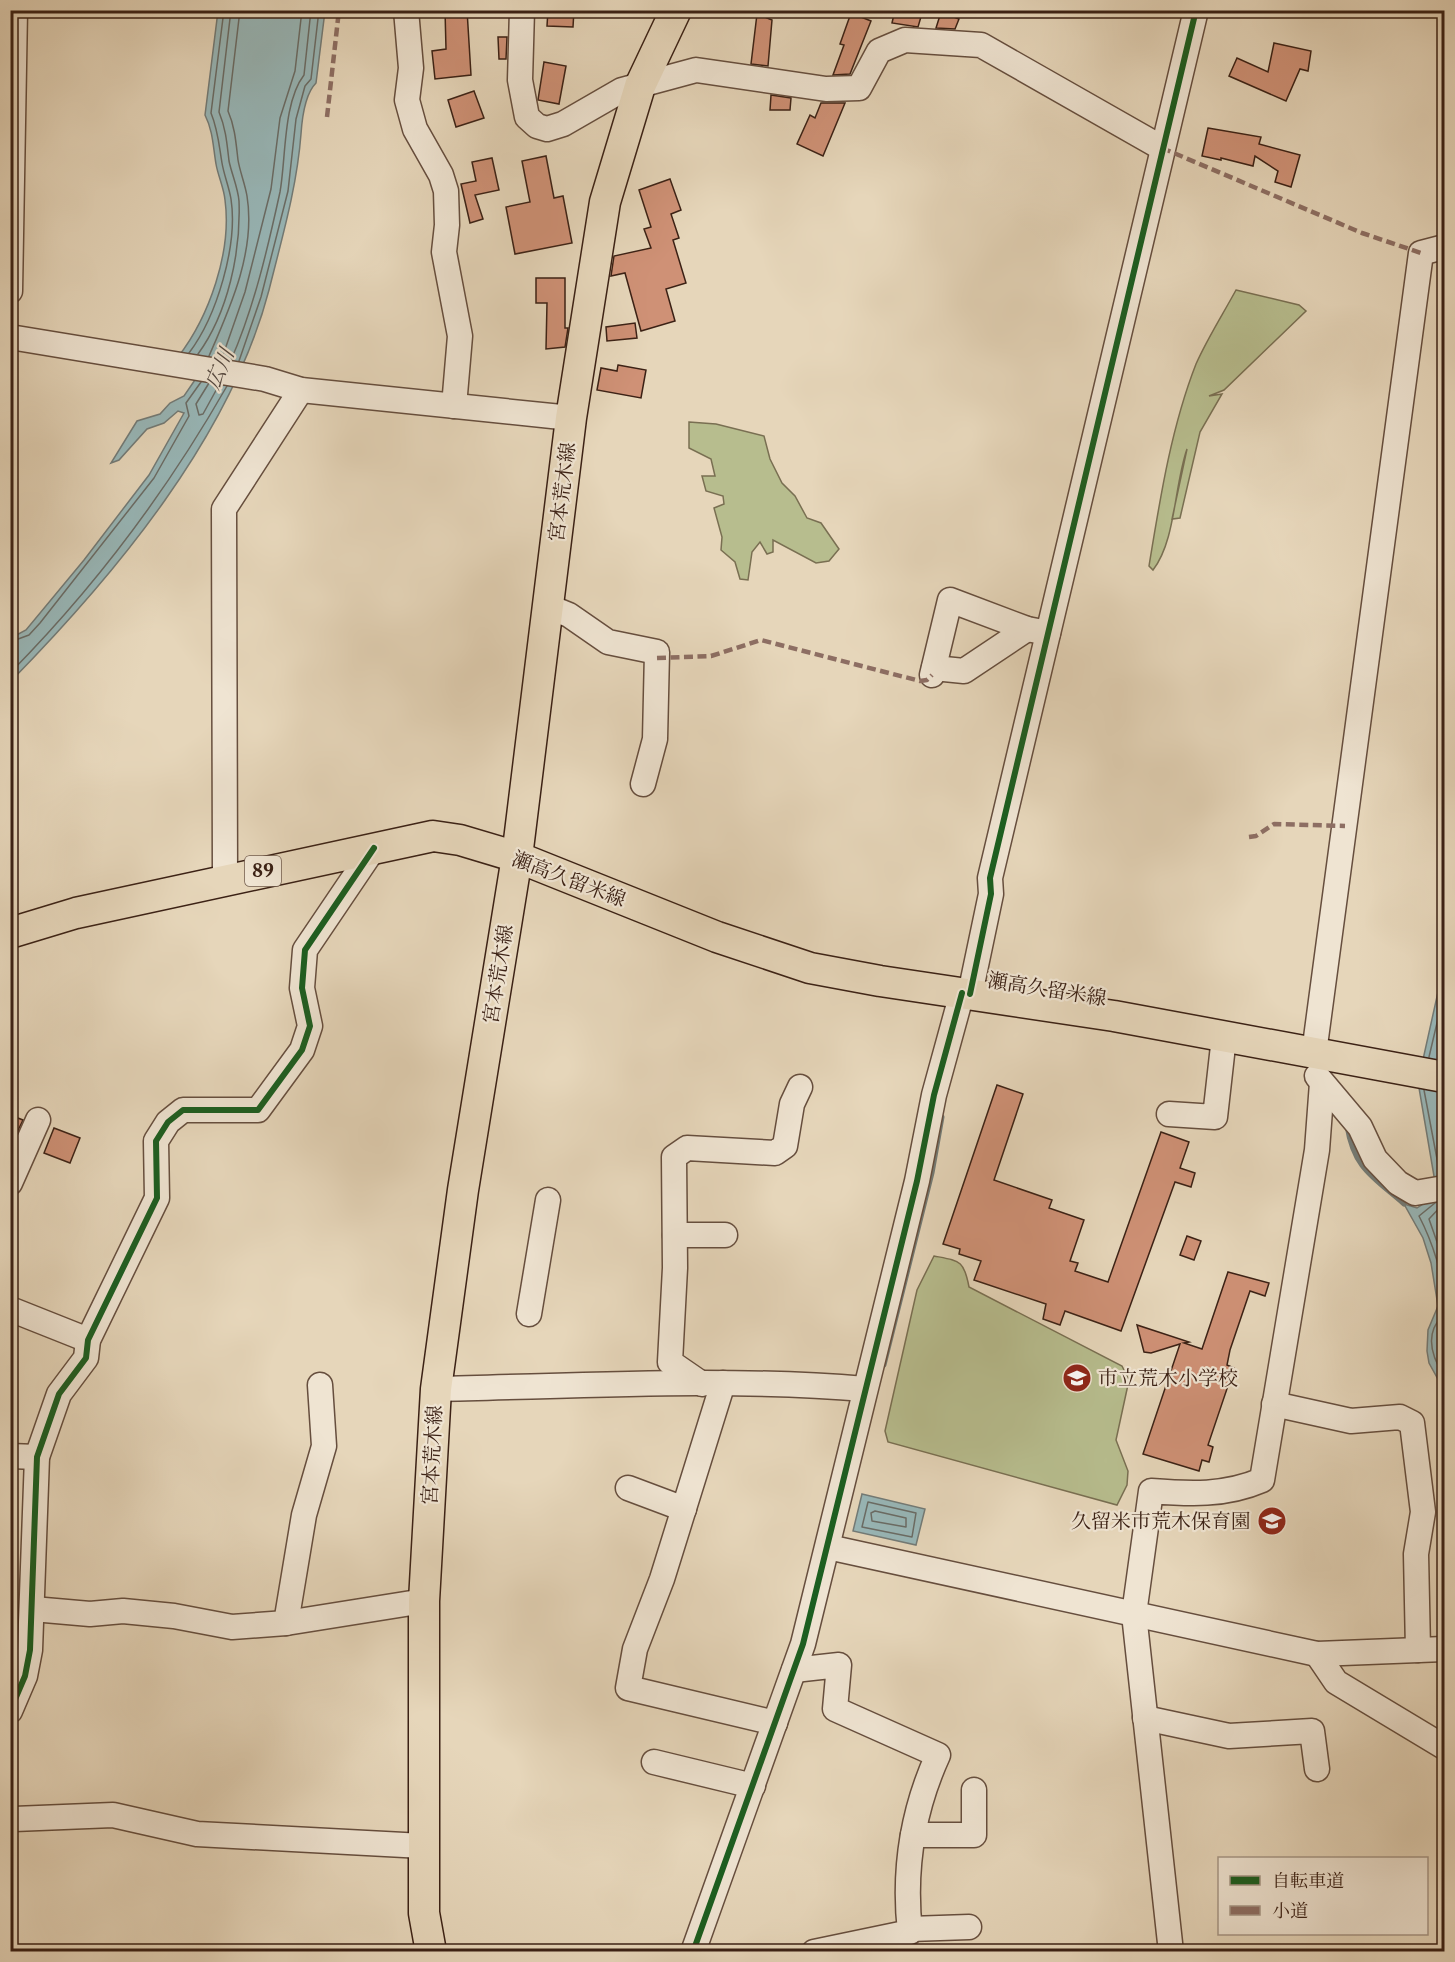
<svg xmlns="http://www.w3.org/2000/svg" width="1455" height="1962" font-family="'Libre Caslon Text','Noto Serif JP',serif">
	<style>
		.green { fill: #b7bd8e; stroke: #796f52; stroke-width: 1.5 }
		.water { fill: #98b7b8; stroke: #737b77; stroke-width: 1.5 }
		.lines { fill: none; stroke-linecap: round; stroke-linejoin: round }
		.shore { stroke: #6a6c66; stroke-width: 1.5 }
		.stream { stroke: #737b77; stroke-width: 5 }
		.building { fill: #cf9176; stroke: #3b2115; stroke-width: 1.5 }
		.minor-casing { stroke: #664e3e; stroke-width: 27 }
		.major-casing { stroke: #3b2115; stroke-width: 33 }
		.minor { stroke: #efe4d2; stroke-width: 24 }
		.major { stroke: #e6d6ba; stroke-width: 30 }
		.quiet { stroke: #8d6e63; stroke-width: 4.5; stroke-dasharray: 9 4.5; stroke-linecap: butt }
		.cycleway-casing { stroke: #efe4d2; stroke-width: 10 }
		.cycleway { stroke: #1b5e20; stroke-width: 6 }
		.labels { text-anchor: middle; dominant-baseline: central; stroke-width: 4.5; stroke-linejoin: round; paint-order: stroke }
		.shield { fill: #efe4d2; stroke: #715c4e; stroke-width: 1.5 }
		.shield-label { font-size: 18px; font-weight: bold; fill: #3b2115 }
		.street-label { font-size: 20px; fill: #3b2115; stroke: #efe4d2 }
		.poi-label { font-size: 20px; fill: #3b2115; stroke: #efe4d2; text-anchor: start }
		.water-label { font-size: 21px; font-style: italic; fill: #52463e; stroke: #efe4d2 }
	</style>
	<rect width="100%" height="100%" fill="#e6d6ba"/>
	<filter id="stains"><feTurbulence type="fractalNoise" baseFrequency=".00333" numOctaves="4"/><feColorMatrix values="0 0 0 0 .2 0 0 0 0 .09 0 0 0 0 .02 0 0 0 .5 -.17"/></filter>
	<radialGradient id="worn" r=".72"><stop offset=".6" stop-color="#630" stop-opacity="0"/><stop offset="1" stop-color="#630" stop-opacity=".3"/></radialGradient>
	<!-- green -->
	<g class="green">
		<path d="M1236,290L1299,305L1306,311L1224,390L1209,396L1222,394L1200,432L1180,518L1172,519L1187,449C1174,486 1176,540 1153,570L1149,566C1160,499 1171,428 1196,364C1207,339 1223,314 1236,290Z"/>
		<path d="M689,422L716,424L764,436L770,459L782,483L795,496L807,518L821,523L839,549L829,561L816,563L773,540V552L767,554L760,542L752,552L748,580L740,579L735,562L721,550L722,537L714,508L724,504L723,496L706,491L702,476H715L711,459L689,448Z"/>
		<path d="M934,1256C960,1261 964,1260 969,1287L1122,1366L1129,1380L1116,1440L1128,1471L1127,1485L1117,1505L888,1442L885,1431L917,1290Z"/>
	</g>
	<!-- water -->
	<g class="water">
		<path d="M218,11H325L316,83C305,94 302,119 301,134C297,187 282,238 269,290C231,436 115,575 11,681V638L26,630L84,560L149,475L184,413L178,411L164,423L147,429L119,460L111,463L137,421L160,414L170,403L184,396L197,377L178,357C209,317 232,252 225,200C224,188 218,176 216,164C213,146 213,131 205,115Z"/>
		<path d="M1444,979V1044L1440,1086L1444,1140V1390L1429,1363L1427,1351L1428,1330L1438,1306L1431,1263L1423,1238L1404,1204L1417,1208L1432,1198L1435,1182L1418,1082L1438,992Z"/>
		<path d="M862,1494L925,1509L916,1545L853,1531Z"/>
	</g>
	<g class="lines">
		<!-- shore -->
		<g class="shore">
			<path d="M189,353C217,316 238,245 231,199C229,187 224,175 222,163C219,145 218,130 211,113L224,10"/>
			<path d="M198,354C228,313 241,252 239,201C238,188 232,175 229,161C227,144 226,129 219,112L231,10"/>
			<path d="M209,356C230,308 256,251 247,196C245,184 240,172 238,160C236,143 235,127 228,111L240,10"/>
			<path d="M222,358L245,292L271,189L280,118L295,71L302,10"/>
			<path d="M231,360C254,308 268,247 280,192C286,159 283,102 304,75L311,10"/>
			<path d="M239,361L261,297L288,191L296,119L305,86L311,79L319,10"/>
			<path d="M209,383L196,404L199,415L203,414L219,385"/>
			<path d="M10,642L29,635L40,623L154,478L189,416L186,403L201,382"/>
			<path d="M10,673C95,587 167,491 227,386"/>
			<path d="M1429,1057L1444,993"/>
			<path d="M1424,1090L1440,1175"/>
			<path d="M1435,1203L1419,1216C1431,1239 1446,1280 1444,1307C1443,1315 1438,1320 1434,1328C1427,1345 1435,1362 1444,1376"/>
			<path d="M1444,1203L1429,1219L1444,1262"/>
			<path d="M868,1502L916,1513L912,1537L862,1527Z"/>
			<path d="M875,1511L906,1518V1527L872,1521L871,1513Z"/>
		</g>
		<!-- stream -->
		<g class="stream">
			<path d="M1347,1126C1354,1169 1373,1177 1404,1204"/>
			<path d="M884,1365L932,1173L942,1117"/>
		</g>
	</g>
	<!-- building -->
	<g class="building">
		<path d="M445,10H467L471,75L435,79L432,51L446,49Z"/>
		<path d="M548,10H574L573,27L547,26Z"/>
		<path d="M895,10H923L918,27L892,23Z"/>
		<path d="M941,12L959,19L955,29L936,28Z"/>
		<path d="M851,13L871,21L850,74L833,75L844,45L840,44Z"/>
		<path d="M757,14L772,20L768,66L751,64Z"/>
		<path d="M498,37H507L506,59H499Z"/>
		<path d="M1274,43L1311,51L1308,71L1300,69L1286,101L1229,76L1237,58L1268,72Z"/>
		<path d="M544,62L566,66L559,104L538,100Z"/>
		<path d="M474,91L484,118L456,127L448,100Z"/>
		<path d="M771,95L791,98L790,110H770Z"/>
		<path d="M821,103H845L823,156L797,144L810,115L815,118Z"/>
		<path d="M1208,128L1261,137L1259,144L1300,155L1291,187L1275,182L1278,171L1255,156L1253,166L1221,158V160L1202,156Z"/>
		<path d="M546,156L554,198L563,196L572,243L515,254L506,207L530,202L522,161Z"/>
		<path d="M492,158L499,190L475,195L483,219L470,223L461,184L476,181L472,162Z"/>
		<path d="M670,179L681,210L671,214L679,238L673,240L686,283L666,289L675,321L641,331L625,273L611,276L614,256L651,248L644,229L651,227L639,190Z"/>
		<path d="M536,278H565V328H568L565,347L546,349L547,303H536Z"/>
		<path d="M635,323L637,338L607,341L606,327Z"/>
		<path d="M618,365L646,370L641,398L597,390L601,368L617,371Z"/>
		<path d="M997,1085L1023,1094L994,1180L1052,1200L1049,1208L1084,1220L1070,1261L1078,1263L1075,1271L1108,1282L1161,1132L1189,1142L1180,1168L1195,1173L1191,1187L1175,1182L1121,1331L1065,1311L1060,1325L1043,1319L1046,1304L974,1280L981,1261L959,1254L960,1249L943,1244Z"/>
		<path d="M10,1115L23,1120L10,1147Z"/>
		<path d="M54,1128L80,1138L70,1163L44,1153Z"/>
		<path d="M1187,1236L1201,1241L1194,1260L1180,1255Z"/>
		<path d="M1228,1272L1269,1283L1265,1296L1250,1291L1230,1350L1227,1365L1234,1368L1208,1445L1213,1447L1209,1462L1202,1460L1199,1471L1143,1454L1180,1344L1151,1353L1144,1352L1137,1325L1189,1342L1184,1343L1202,1349Z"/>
	</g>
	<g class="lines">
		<!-- minor casing -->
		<g class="minor-casing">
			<g id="minor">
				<path d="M406,10L411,68L407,100L415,129L441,175L446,191L447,225L444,252L460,336L454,406"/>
				<path d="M522,10L520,80L527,117L537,126L547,129L563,124L622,90L696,70L826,89L859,88L879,51L905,40L981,45L1162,148"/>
				<path d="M10,291L15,10"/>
				<path d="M10,337L265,379L301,390L571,418"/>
				<path d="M547,606L569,615L608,642L657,652L655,739L643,784"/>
				<path d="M934,668L964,671L1027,629"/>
				<path d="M932,675L950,600L1027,629L1048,633"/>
				<path d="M225,879L224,509L301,390"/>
				<path d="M970,994L991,894L990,878L1196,10"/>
				<path d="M1314,1053L1421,253L1444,247"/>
				<path d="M1317,1076L1360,1127L1375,1159L1398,1183L1415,1193L1444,1188"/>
				<path d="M1169,1114L1215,1117L1224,1037"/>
				<path d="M10,1183L38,1120"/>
				<path d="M675,1235H725"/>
				<path d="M10,1309L88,1340"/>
				<path d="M529,1314L548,1200"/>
				<path d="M723,1383L662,1579L635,1649L628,1688L775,1723"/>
				<path d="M702,1384L670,1362L675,1268L674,1157L687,1148L775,1153L785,1146L792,1104L800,1087"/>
				<path d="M436,1389C579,1386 723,1377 865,1389"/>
				<path d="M1274,1404L1351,1421L1400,1417L1412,1423L1423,1512L1416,1554L1418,1650"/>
				<path d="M10,1456L37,1457"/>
				<path d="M628,1488L684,1509"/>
				<path d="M828,1547L1317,1654L1444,1649"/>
				<path d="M33,1609L90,1614L123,1611L174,1616L232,1627L286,1623L424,1601"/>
				<path d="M286,1623L304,1515L324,1446L320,1385"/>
				<path d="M1317,1654L1336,1682L1444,1747"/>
				<path d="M794,1670L839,1665L835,1709L938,1755C912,1812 903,1869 910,1932L814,1952"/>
				<path d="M10,1711L25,1676L30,1650L37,1457L59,1394L86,1358L88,1340L157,1198L156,1141L168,1122L183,1110H258L302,1050L310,1026L302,988L305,950L374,848"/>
				<path d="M1145,1718L1229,1736L1312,1731L1317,1769"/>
				<path d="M654,1762L753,1786"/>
				<path d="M14,1819L113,1815L197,1834L423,1846"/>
				<path d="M913,1835H974V1790"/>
				<path d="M910,1929L969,1927"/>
				<path d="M693,1952L803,1644L917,1181L934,1095L962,993"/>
				<path d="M1171,1952L1134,1614L1151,1491C1189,1494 1225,1496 1262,1480L1317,1150L1322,1083"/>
			</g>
		</g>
		<!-- major casing -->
		<g class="major-casing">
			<g id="major">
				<path d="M10,933L76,913L433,836L460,840L517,857L717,937L810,968L880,981L1114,1016L1444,1077"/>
				<path d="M431,1952L424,1913V1601L436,1389L463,1190L517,857L571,418L605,202L640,86L676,10"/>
			</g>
		</g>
		<!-- minor -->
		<use href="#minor" class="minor"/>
		<!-- major -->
		<use href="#major" class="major"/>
		<!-- quiet -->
		<g class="quiet">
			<path d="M1441,10L1444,22"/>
			<path d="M327,117L339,10"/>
			<path d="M1162,148L1362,233L1421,253"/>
			<path d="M657,658L711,656L761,640L920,681L927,680L932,675"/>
			<path d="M1249,837L1256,836L1274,824L1345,826"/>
		</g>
		<!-- cycleway casing -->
		<g class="cycleway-casing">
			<g id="cycleway">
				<path d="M970,994L991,894L990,878L1196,10"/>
				<path d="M10,1711L25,1676L30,1650L37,1457L59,1394L86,1358L88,1340L157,1198L156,1141L168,1122L183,1110H258L302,1050L310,1026L302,988L305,950L374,848"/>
				<path d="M693,1952L803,1644L917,1181L934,1095L962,993"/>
			</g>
		</g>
		<!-- cycleway -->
		<use href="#cycleway" class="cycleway"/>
	</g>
	<!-- icons -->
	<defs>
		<g id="school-disc" transform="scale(1.5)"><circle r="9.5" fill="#8f2418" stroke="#efe4d2"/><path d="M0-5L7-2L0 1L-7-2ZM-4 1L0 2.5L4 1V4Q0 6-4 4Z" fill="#fff"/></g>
	</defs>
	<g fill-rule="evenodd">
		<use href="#school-disc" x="1077" y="1378"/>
		<use href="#school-disc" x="1272" y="1521"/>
	</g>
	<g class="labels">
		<!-- shield labels -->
		<rect class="shield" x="245" y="856" width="36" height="30" rx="4.5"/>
		<g class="shield-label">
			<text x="263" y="871">89</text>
		</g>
		<!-- street labels -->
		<g class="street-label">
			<text transform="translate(562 492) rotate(-83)">宮本荒木線</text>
			<text transform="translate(569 879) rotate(21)">瀬高久留米線</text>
			<text transform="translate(498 974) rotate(-81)">宮本荒木線</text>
			<text transform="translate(1047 989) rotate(9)">瀬高久留米線</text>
			<text transform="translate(432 1455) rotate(-87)">宮本荒木線</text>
		</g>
		<!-- poi labels -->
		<g class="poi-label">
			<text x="1098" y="1378">市立荒木小学校</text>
			<text x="1251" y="1521" text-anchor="end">久留米市荒木保育園</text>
		</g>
		<!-- water labels -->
		<g class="water-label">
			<text transform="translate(219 369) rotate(-67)">広川</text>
		</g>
	</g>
	<!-- margin -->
	<rect width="1455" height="1962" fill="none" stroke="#e6d6ba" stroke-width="36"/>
	<rect x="12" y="12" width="1431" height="1938" fill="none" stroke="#3b2115" stroke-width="3"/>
	<rect x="18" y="18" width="1419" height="1926" fill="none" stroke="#3b2115" stroke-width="1.5"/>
	<!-- legend -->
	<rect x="1218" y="1857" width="210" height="78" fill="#efe4d2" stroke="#a79686" stroke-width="1.5"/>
	<rect x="1230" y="1876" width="30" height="9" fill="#1b5e20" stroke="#a79686" stroke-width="1.5"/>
	<text x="1272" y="1887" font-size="18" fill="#3b2115">自転車道</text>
	<rect x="1230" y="1906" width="30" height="9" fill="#8d6e63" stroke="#a79686" stroke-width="1.5"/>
	<text x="1272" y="1917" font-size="18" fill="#3b2115">小道</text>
	<rect width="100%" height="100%" filter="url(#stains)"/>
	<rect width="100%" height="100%" fill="url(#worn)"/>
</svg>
